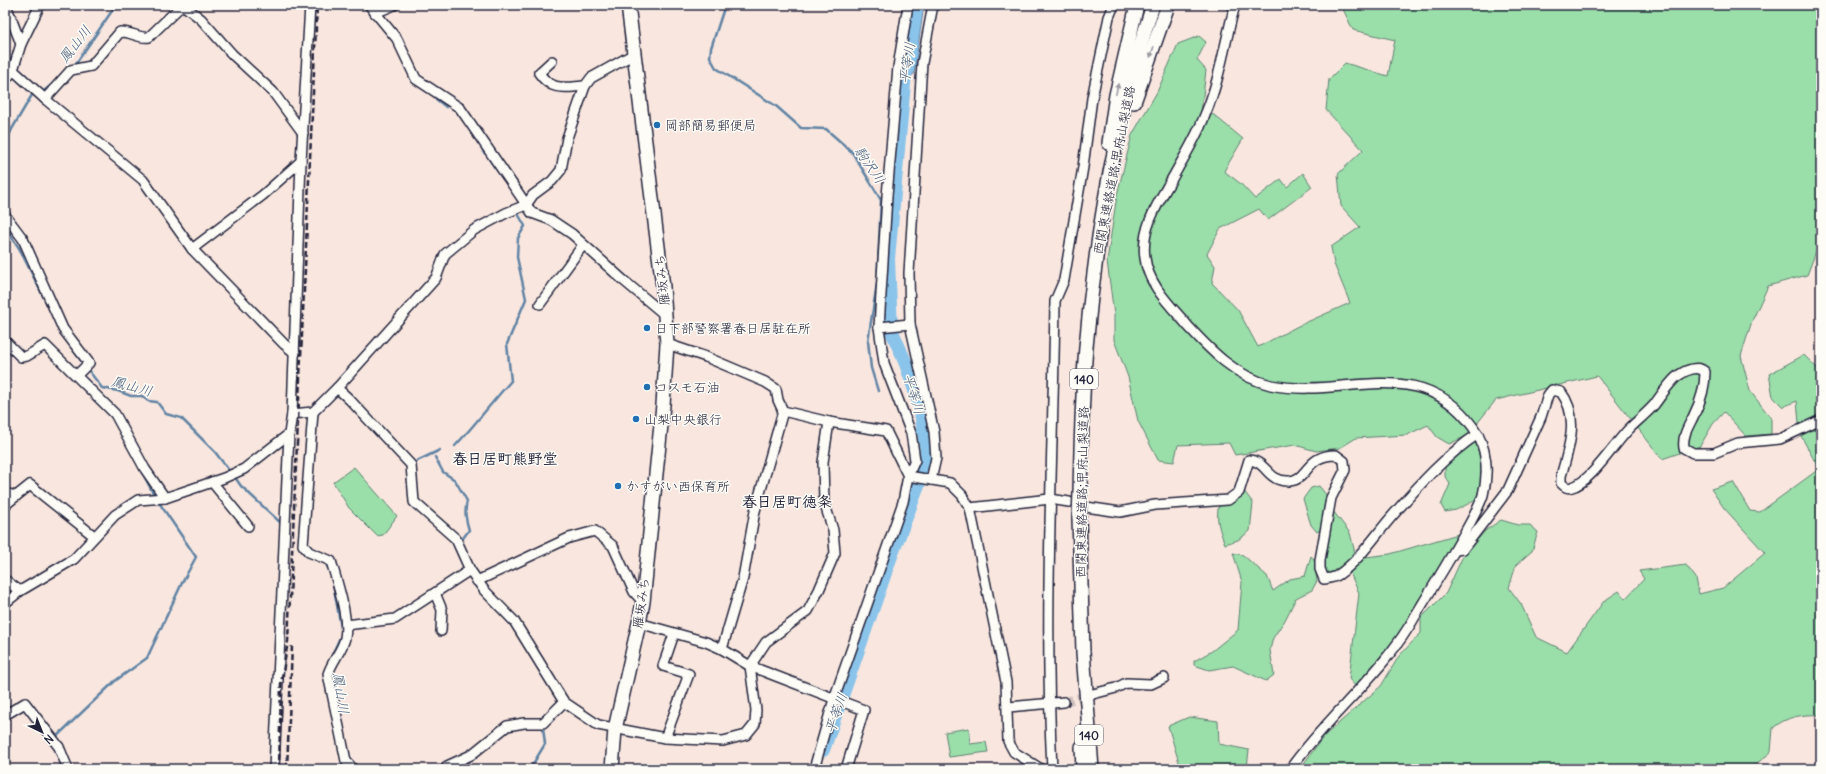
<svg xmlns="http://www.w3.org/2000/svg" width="1826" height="774" font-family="Delius,'Klee One',sans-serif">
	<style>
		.green { fill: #9adea9; stroke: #5e8072 }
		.water { fill: #8bc4ea; stroke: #6183a4 }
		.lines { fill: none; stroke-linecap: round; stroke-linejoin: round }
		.stream { stroke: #6183a4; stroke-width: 2.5 }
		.river { stroke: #8bc4ea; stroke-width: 14 }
		.minor-tunnel { stroke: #cec0be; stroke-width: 9; stroke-dasharray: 9 4.5; stroke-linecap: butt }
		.minor-casing { stroke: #22223b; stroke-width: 12 }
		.highway-casing { stroke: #22223b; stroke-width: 16 }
		.minor { stroke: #fdfcf7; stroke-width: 9 }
		.highway { stroke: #fdfcf7; stroke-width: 13 }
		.rail { stroke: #22223b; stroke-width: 2.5; stroke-dasharray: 6 3; stroke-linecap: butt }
		.highway-bridge-casing { stroke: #22223b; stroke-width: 16; stroke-linecap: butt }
		.highway-bridge { stroke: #fdfcf7; stroke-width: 13 }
		.oneway { fill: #9a9aa2 }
		.poi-dot { fill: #1f6fb2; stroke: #fdfcf7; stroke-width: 1.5 }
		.labels { text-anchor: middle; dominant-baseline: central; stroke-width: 3; stroke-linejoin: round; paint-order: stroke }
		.shield { fill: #fdfcf7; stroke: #646373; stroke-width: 1 }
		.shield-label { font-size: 12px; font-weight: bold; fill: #22223b }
		.poi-label { font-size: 13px; fill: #22223b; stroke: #fdfcf7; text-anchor: start }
		.street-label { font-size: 13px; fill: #22223b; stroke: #fdfcf7 }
		.water-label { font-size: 14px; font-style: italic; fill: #475b78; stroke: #fdfcf7 }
		.quarter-label { font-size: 15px; font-weight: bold; fill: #22223b; stroke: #fdfcf7 }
	</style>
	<rect width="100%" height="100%" fill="#f9e7df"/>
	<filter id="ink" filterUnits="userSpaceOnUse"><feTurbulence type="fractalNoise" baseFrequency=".025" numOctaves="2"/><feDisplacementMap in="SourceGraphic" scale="8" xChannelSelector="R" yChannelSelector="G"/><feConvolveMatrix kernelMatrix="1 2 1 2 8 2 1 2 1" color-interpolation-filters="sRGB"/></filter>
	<g filter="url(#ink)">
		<!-- green -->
		<g class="green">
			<path d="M1341,5H1821V243L1819,244L1807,275L1768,286L1752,321L1741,356L1750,391L1771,418V434L1746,436L1724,412L1713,424L1700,446L1662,459L1597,376L1496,400L1467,436L1449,444L1437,437L1428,425L1407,435L1356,438L1340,448L1316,451L1295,445L1235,455L1229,443L1178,445L1174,462L1158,460L1138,421L1128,377L1114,340V315L1107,261L1117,195L1132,135L1157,92L1178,44L1199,36L1206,42L1197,60L1206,70L1201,113L1214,115L1243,139L1224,171L1241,184L1255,199L1281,179L1287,187L1303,173L1312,187L1268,220L1259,209L1220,229L1207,254L1215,266L1212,283L1238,310L1258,347L1298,326L1350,303L1334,264L1331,247L1360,227L1341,206L1338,174L1363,150L1326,110L1329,79L1345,63L1388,76L1395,40L1353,30Z"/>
			<path d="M1804,355L1821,372V715C1803,714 1787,716 1773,728L1771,752L1750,769H1300L1323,737L1381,686L1399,656L1421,633V618L1446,593L1463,556L1486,530L1501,520L1518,525H1530L1538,532L1532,551L1516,565L1509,588L1521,604L1536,637L1567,652L1604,601L1619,591L1625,599L1644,579L1639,571L1686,565L1696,578L1699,594L1723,588L1765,553L1724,508L1711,489L1733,482L1750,511L1760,512L1819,469L1800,434L1797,401L1783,407L1773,397L1769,374Z"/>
			<path d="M1475,441C1483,461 1483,478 1478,499L1456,510L1445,512L1441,505L1450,484L1445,477V465Z"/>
			<path d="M354,467L397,516L383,535L377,536L349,508L333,482Z"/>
			<path d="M1319,486L1328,497L1322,529L1317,532L1311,525L1303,499L1311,488Z"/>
			<path d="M1244,491L1253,503L1250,531L1238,540L1225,544C1220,532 1215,518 1219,505L1234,501Z"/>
			<path d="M1333,511L1350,533L1355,553L1337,571L1330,574L1326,572C1321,553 1329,529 1333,511Z"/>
			<path d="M1458,534L1403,628L1356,687L1349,679L1359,593L1350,573L1366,557L1390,554Z"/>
			<path d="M1233,553L1243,555L1267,576L1273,591L1290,579L1305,576L1311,556L1314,559L1317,581L1312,590L1296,598L1285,620L1273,638L1270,650L1274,675L1266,681L1233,666L1209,670L1194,665V661L1212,651L1238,630L1242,582Z"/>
			<path d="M1189,717L1218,721L1219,744L1249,750L1247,768L1250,769H1181L1168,726Z"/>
			<path d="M969,728L970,744L986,742L988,752L949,757L945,732Z"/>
		</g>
		<!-- water -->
		<path class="water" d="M911,5H924L914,74L898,84Z"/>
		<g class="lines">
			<!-- stream -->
			<g class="stream">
				<path d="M725,5L711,48L710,57L716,68L776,106L801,128L826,129L852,152L881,200L877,283L868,341L871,368L878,391"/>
				<path d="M73,66L77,62L116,5"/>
				<path d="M45,90L54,83"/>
				<path d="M436,99L446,107"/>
				<path d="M464,121L479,144"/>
				<path d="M5,145L12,129L32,95"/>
				<path d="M482,148L484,153"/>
				<path d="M489,159L503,179"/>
				<path d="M5,227L19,248L54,318"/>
				<path d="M73,350L102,388L118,391L131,396H142L148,401L157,402L166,414L181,418L215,452L231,473"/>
				<path d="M455,446C475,425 492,402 511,381L507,344L526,299L517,257L518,238L525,226L517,212"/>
				<path d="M435,457L443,472L455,480L467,501C464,512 466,520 469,530L461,541"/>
				<path d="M417,461L440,450"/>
				<path d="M142,472L155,497"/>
				<path d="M234,476L241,486L283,525"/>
				<path d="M324,561L330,571"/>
				<path d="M332,655L342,633L333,583"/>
				<path d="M54,739L115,681L147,658L182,583L196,557L158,501"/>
				<path d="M530,769L545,744L543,727"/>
			</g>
			<!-- river -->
			<path class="river" d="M823,750L891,556L923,473L927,452L920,405L906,364L891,329L888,259L906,61"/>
			<!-- minor-tunnel -->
			<path class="minor-tunnel" d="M1064,702L1092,694"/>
			<!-- minor casing -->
			<g class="minor-casing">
				<g id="minor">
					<path d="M6,5L21,44"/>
					<path d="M183,5L201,19L232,54L273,92L303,133"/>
					<path d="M369,5L397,39L416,79L460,108L532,213L551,220L572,234L623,280L665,315"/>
					<path d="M1235,5C1225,41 1220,80 1205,115C1198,133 1188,151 1178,168C1163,196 1140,225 1145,258C1148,285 1171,306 1188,326C1211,351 1236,377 1271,385C1343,400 1419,352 1473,427C1487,446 1489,472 1483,495C1479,508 1471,521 1464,534C1449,561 1433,587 1417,613C1385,672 1329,714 1290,769"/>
					<path d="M375,13L394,5"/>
					<path d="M552,61L539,73C552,92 565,87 585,86"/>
					<path d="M13,70L21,44L40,5"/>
					<path d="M5,81L13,70L45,99L71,70L91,66L120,32C130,31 139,39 149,37L182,5"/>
					<path d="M45,99L143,180L192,249L284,344L295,353"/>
					<path d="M5,215L23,239L63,329L89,363L77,375"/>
					<path d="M192,249L263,195L301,161"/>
					<path d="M540,304L583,245"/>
					<path d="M879,327L910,324"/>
					<path d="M5,341L21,357L27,356L45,345L115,414L145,469L165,498"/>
					<path d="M667,344L706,357L765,382L776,389L778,400L783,411L755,511L743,578L722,649"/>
					<path d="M337,388L349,399L411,465L414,502L456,539L470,570L484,590L514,621L564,702L598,725L665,738L723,741L746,735L755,724L756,710L750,666L766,642L808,611L819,590L835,553L833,530L824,502L823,462L829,422"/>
					<path d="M783,411L829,422L886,431L908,476L950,483L962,495L970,508L1006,682L1008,741L1014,752L1041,769"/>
					<path d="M313,412L303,545L309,552L331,561C337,582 349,617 345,638C343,649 332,661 328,674L346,761L353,769"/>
					<path d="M292,414L313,412L337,388L436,278L445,254L474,230L506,213L526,205L533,195L552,181L561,170L567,138L585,86L591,78L634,54"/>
					<path d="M931,480L936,458L934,432L910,324L909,273L922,63L933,5"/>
					<path d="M212,482L248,526"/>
					<path d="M5,493L16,496"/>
					<path d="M5,505L30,485L94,536"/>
					<path d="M1086,507L1120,512L1155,505L1228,500L1239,492L1249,460C1267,461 1267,482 1289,481C1309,480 1305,455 1336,455L1344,461L1345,470L1331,498L1320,560V569L1324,579C1330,578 1334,578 1338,575C1361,559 1376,534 1394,514C1419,485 1446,455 1478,434"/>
					<path d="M970,508L1050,499L1069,502"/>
					<path d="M1455,550L1463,549L1508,490L1541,417L1548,395L1552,390L1561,392C1580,417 1569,448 1561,476V483C1564,486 1567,489 1572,487C1590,483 1615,443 1629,429C1637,421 1646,414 1654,405C1661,396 1670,381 1679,375C1686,370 1698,365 1705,372C1705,387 1701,401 1694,415C1689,426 1682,435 1684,448L1693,453H1714L1738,443L1780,439L1821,420"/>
					<path d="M5,580L20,591L5,603"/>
					<path d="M477,581L569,538L595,531L613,546L634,592L643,602"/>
					<path d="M20,591L74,559L115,515L138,500L165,498L224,478L244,469L289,434L292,414L301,161L310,5"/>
					<path d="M435,593L442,610L441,631"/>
					<path d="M639,623L706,642L722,649L750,666L864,710L846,769"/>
					<path d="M346,625L395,619L470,570"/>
					<path d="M1093,694L1116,688L1126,683L1151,684L1164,678"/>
					<path d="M1008,707L1064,702"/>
					<path d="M5,715L25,703L59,747L68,769"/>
					<path d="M665,738L689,674L663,666L674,634"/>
					<path d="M274,769L289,434"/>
					<path d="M448,769L447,766L471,755L507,726L524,723H543L564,702"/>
					<path d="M814,769L834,699L903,502L908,476L915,460L911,433L884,363L879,327L887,196L898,67L908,5"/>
					<path d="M1052,769C1044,613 1053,457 1055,301L1064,280L1083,167L1092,98L1109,17L1114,5"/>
				</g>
			</g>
			<!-- highway casing -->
			<g class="highway-casing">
				<g id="highway">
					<path d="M1134,102L1168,5"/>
					<path d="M1109,143L1116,95L1137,5"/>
					<path d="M1080,492C1081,444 1082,395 1086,347C1096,231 1117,115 1153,5"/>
					<path d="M1079,517L1083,652L1092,769"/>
					<path d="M1082,747L1083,769"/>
					<path d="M612,769L615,729L639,623L643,602L663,405L667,344L663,287L628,5"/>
				</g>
			</g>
			<!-- minor -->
			<use href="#minor" class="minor"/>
			<!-- highway -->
			<use href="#highway" class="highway"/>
			<!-- rail -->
			<g class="rail">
				<path d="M279,769L281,684L288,641L317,5"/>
				<path d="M287,769L292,646"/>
			</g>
			<!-- highway-bridge casing -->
			<g class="highway-bridge-casing">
				<path id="highway-bridge" d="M1079,517L1080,492"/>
			</g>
			<!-- highway-bridge -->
			<use href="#highway-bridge" class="highway-bridge"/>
		</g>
		<!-- one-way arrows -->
		<defs><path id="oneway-solid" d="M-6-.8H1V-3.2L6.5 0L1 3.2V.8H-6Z"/></defs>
		<g class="oneway">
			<use href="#oneway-solid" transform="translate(1152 52) rotate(109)"/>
			<use href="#oneway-solid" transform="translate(1117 89) rotate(-77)"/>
		</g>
	</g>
	<!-- markers -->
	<g class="poi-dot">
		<circle cx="657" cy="125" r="4"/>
		<circle cx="647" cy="328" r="4"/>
		<circle cx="647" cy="387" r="4"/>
		<circle cx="636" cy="419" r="4"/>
		<circle cx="618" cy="486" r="4"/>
	</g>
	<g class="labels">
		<!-- shield labels -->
		<g class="shield">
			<rect x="1070" y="369" width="28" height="20" rx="3"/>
			<rect x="1075" y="725" width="28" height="20" rx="3"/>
		</g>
		<g class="shield-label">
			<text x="1084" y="379">140</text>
			<text x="1089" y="735">140</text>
		</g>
		<!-- poi labels -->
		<g class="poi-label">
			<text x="665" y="125">岡部簡易郵便局</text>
			<text x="655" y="328">日下部警察署春日居駐在所</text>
			<text x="655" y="387">コスモ石油</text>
			<text x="644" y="419">山梨中央銀行</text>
			<text x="626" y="486">かすがい西保育所</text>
		</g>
		<!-- street labels -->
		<g class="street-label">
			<text transform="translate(1114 170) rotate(-79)">西関東連絡道路;甲府山梨道路</text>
			<text transform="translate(662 280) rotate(-96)">雁坂みち</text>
			<text transform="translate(1082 492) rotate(-89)">西関東連絡道路;甲府山梨道路</text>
			<text transform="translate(641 603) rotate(-82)">雁坂みち</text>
		</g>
		<!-- water labels -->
		<g class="water-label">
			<text transform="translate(75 44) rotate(-52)">鳳山川</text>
			<text transform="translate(907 63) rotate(-82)">平等川</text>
			<text transform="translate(870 165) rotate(56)">駒沢川</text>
			<text transform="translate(132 386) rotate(15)">鳳山川</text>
			<text transform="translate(914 394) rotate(73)">平等川</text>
			<text transform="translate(341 693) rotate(81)">鳳山川</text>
			<text transform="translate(836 713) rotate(-71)">平等川</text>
		</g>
		<!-- quarter labels -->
		<g class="quarter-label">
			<text x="505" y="458">春日居町熊野堂</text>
			<text x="787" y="501">春日居町徳条</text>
		</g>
	</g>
	<!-- margin -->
	<rect width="1826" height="774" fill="none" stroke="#fdfcf7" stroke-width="20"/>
	<rect x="10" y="10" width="1806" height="754" fill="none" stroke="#22223b" stroke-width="1.5" filter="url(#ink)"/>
	<!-- north arrow -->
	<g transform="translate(42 732) rotate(137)" stroke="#fdfcf7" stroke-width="3" paint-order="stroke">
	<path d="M0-3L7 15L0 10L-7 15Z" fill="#22223b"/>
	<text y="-6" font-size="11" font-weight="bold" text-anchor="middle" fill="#22223b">N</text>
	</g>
</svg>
